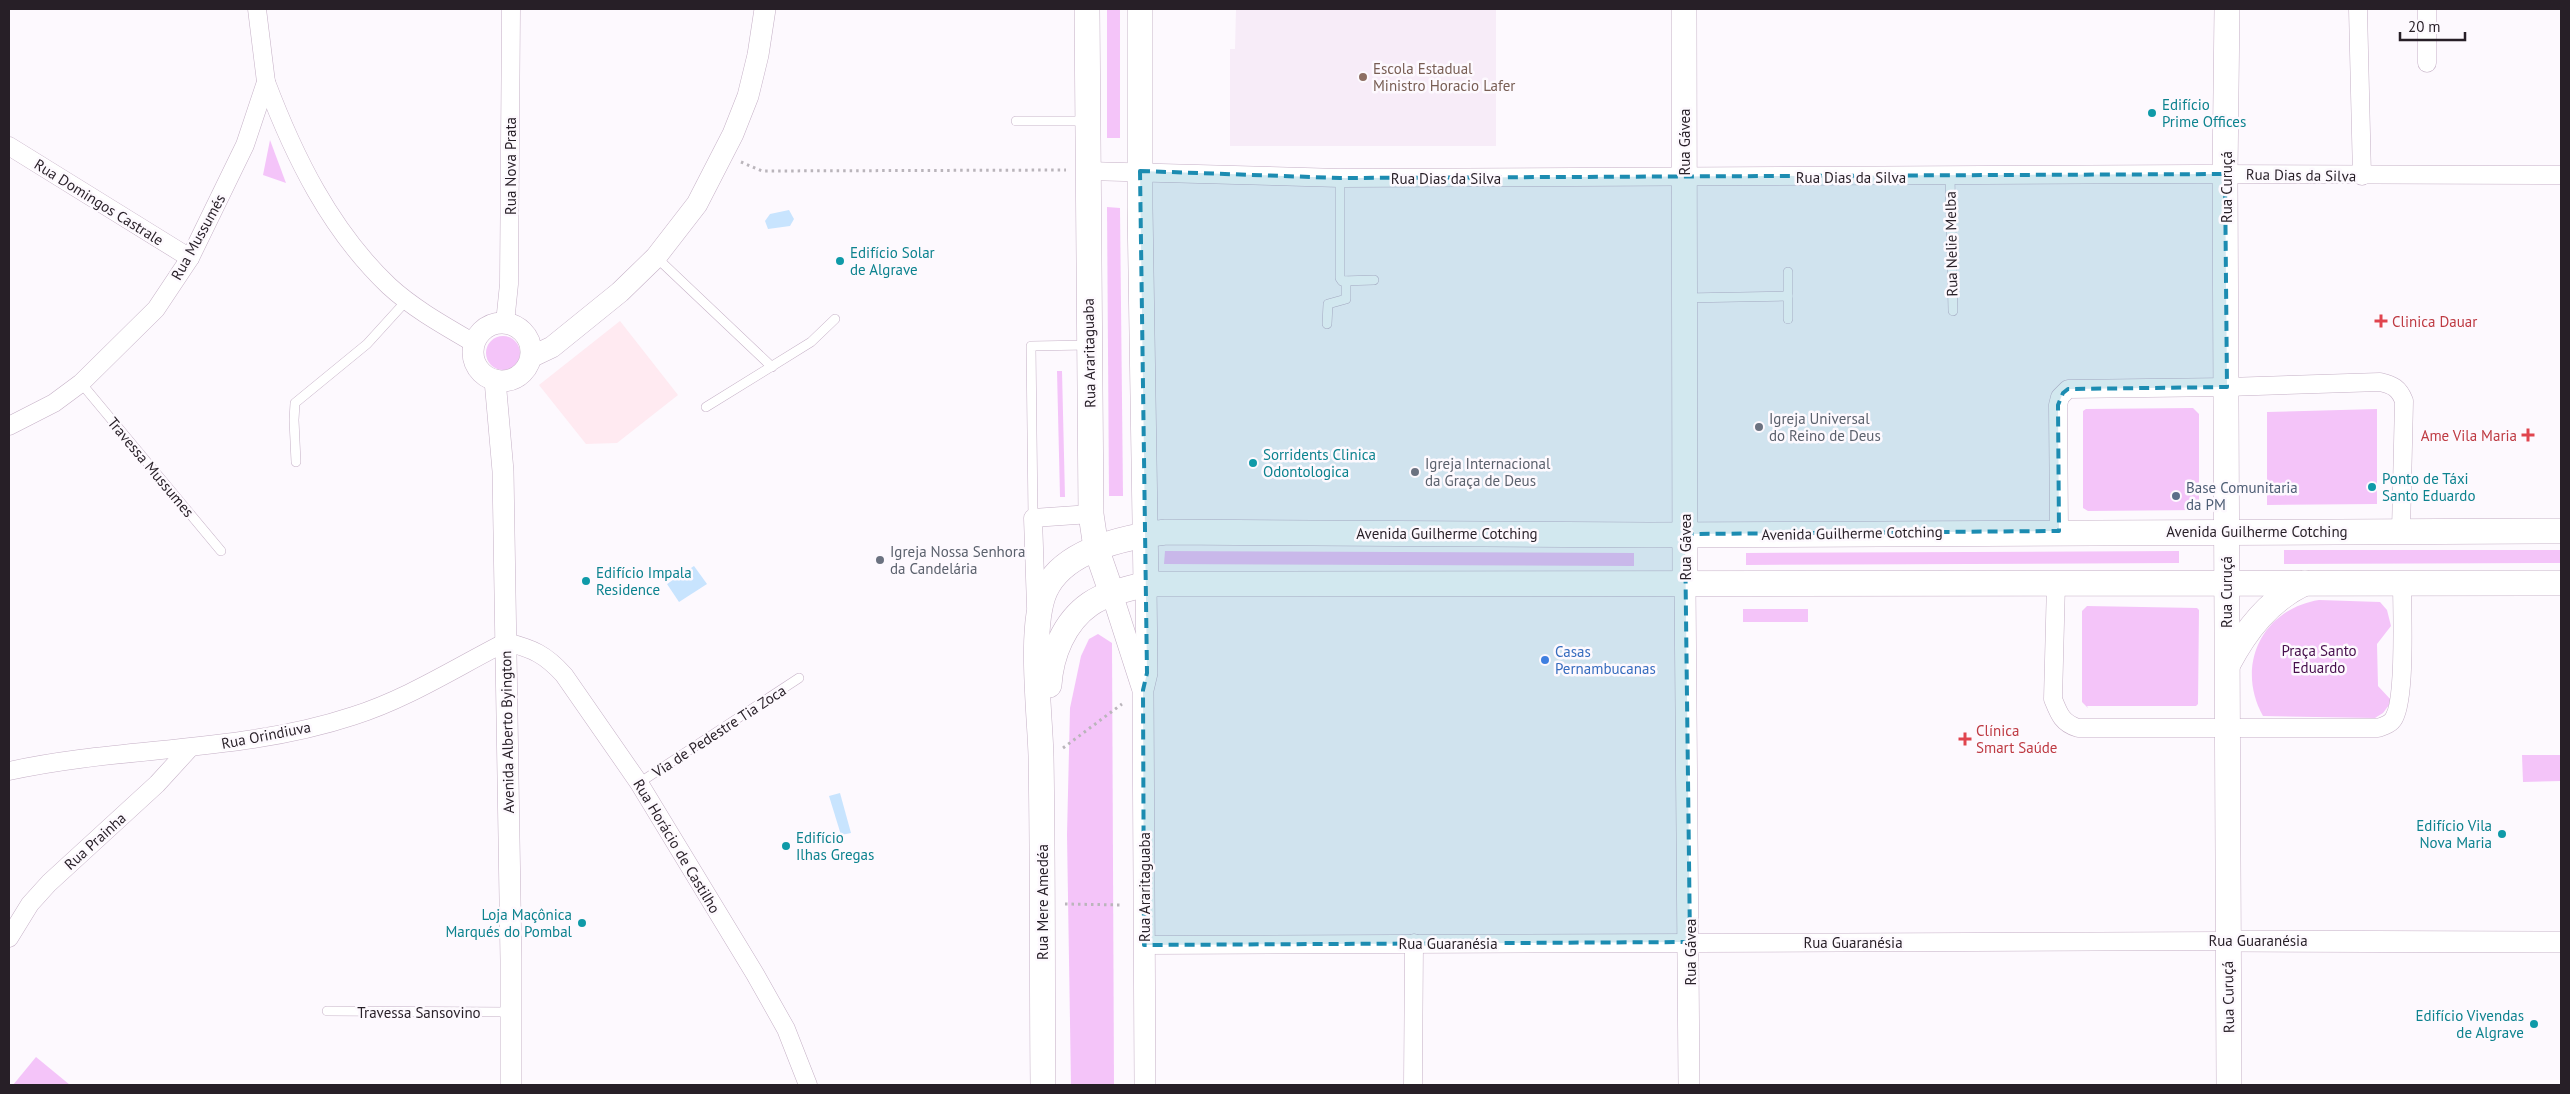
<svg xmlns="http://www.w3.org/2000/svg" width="2570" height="1094" font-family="'PT Sans',sans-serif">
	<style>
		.built { fill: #f7ecf8 }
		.medical { fill: #ffeaf1 }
		.green { fill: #f4c4f9 }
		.water { fill: #c8e4fe }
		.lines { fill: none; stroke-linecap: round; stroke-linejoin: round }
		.service-casing { stroke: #c5b0c6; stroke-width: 10 }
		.minor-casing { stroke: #c5b0c6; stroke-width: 19 }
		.tertiary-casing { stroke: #c5b0c6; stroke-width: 22 }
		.secondary-casing { stroke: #c5b0c6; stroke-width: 26 }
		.path { stroke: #bab5bb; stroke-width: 3; stroke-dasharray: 2.5 4; stroke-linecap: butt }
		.service { stroke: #fff; stroke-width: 9 }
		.minor { stroke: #fff; stroke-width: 18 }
		.tertiary { stroke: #fff; stroke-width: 21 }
		.secondary { stroke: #fff; stroke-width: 25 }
		.marked { fill: #1c8cb1; fill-opacity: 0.2; stroke: #1c8cb1; stroke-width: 4; stroke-dasharray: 10 6; stroke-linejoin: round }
		.education-dot { fill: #8d6e63; stroke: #fdf9fe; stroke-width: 2 }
		.culture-dot { fill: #0f9aa8; stroke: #fdf9fe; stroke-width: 2 }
		.health-dot { fill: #e0444e; stroke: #fdf9fe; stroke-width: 2 }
		.worship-dot { fill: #6b7280; stroke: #fdf9fe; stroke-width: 2 }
		.service-dot { fill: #5c6f8a; stroke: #fdf9fe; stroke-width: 2 }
		.shop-dot { fill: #3f7fe0; stroke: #fdf9fe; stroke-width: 2 }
		.labels { text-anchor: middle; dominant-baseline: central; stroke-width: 5; stroke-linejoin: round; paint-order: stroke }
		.education-label { font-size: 15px; fill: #785e54; stroke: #fdf9fe; text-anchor: start }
		.culture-label { font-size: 15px; fill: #0d838f; stroke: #fdf9fe; text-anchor: start }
		.street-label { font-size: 15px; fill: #271f27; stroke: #fdf9fe }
		.health-label { font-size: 15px; fill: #be3a42; stroke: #fdf9fe; text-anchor: start }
		.worship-label { font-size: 15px; fill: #5b616d; stroke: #fdf9fe; text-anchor: start }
		.service-label { font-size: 15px; fill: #4e5e75; stroke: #fdf9fe; text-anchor: start }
		.park-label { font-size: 15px; fill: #470f4d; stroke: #fdf9fe }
		.shop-label { font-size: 15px; fill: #366cbe; stroke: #fdf9fe; text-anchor: start }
	</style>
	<rect width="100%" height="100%" fill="#fdf9fe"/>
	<!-- built -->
	<path class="built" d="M1236,9H1496V146H1230V49H1235Z"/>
	<!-- medical -->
	<path class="medical" d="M620,321L678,395L617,443L586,444L539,385Z"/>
	<!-- green -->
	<g class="green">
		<rect x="1107" y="9" width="13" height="129"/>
		<path d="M270,140L286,183L263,175Z"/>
		<path d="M1107,207L1120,208L1123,496H1109Z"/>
		<circle cx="503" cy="353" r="17"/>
		<path d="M1057,371H1062L1065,497H1060Z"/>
		<path d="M2193,408L2199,414V510L2088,511L2083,508V411L2086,409Z"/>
		<path d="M2377,409V504L2267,505V412Z"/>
		<path d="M2284,550H2561V563L2284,564Z"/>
		<path d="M1165,551L1634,553V566L1164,564Z"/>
		<path d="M2179,551V563L1746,565V553Z"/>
		<path d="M2319,600L2380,602L2387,610L2391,626L2377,644L2378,686L2392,701L2383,713L2375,718L2263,716C2235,666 2262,609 2319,600Z"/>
		<path d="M2087,606L2197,608L2199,610L2198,704L2196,706H2087L2088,708L2082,702V611Z"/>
		<rect x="1743" y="609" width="65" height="13"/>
		<path d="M1098,634L1112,643L1114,1085H1071L1067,835L1070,708L1081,656L1089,639Z"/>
		<path d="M2522,755H2561V781L2523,782Z"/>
		<path d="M36,1057L70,1085H13Z"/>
	</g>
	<!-- water -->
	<g class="water">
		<path d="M789,210L794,219L790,226L768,229L765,221L770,214Z"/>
		<path d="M694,566L707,584L679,602L667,584Z"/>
		<path d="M840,793L851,833L841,835L829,796Z"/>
	</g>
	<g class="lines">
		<!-- service casing -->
		<g class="service-casing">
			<g id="service">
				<path d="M1016,121H1085"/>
				<path d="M1950,177L1953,311"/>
				<path d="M1340,178V278L1342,281L1374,280"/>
				<path d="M656,257L772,367"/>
				<path d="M1788,272V319"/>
				<path d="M1685,298L1788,296"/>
				<path d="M1327,324L1328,304L1346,299V281"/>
				<path d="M81,383L221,551"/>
				<path d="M706,407L811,342L835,319"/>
				<path d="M296,462L294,420L295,403L367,344L407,300"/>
				<path d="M1033,518L1031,346L1088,345"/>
				<path d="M639,783L799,678"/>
				<path d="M327,1011L511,1012"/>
			</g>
		</g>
		<!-- minor casing -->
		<g class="minor-casing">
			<g id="minor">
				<path d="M2358,9L2362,176"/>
				<path d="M2427,9V63"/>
				<path d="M266,82C294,156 330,230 389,286C414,309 445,326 474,343"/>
				<path d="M9,146L190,258"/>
				<path d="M1087,171L1340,178L2198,174L2561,175"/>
				<path d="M505,323L509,284L511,9"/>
				<path d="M9,426L54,403L81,383L156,309L190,258L245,145L266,82L257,9"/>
				<path d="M2059,531L2058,405L2060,397L2068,389L2227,387L2380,382C2393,385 2399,388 2404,401L2401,531"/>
				<path d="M2056,583L2053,699C2059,714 2062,723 2078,728H2378C2384,726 2391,724 2394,718C2406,698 2402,610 2402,583"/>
				<path d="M1036,607L1033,518L1091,514"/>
				<path d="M9,771C122,746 241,753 353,716C407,699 455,668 506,642C533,649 545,654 564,675L639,783L755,974L786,1029L808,1085"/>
				<path d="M9,938L30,904L49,883L157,784L189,749"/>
				<path d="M1144,945L2227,941"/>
				<path d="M1413,1085L1414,943"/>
			</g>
		</g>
		<!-- tertiary casing -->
		<g class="tertiary-casing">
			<g id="tertiary">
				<circle cx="502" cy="352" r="29"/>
				<path d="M531,357L552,347L620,292L656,257L697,204L733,134L748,96L758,55L765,9"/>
				<path d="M495,380L503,471L511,960V1085"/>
				<path d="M1685,584L1689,1085"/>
				<path d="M1112,594L1142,687"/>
				<path d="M2227,941L2561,942"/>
				<path d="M1145,1085L1143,690L1147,673L1146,584"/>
			</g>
		</g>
		<!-- secondary casing -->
		<g class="secondary-casing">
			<g id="secondary">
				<path d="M1087,9L1091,514L1096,548L1112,594"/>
				<path d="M1140,9V208L1146,584"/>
				<path d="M1684,9L1685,584"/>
				<path d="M2227,9L2225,174L2229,1085"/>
				<path d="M2228,664C2246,630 2269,600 2305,583"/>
				<path d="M1049,685C1051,655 1064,622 1090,604C1106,593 1127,589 1146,584L2561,583"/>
				<path d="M1043,1085C1042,976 1043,866 1041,756C1040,715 1029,627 1045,591C1063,550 1126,537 1166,532L1649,535L2561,531"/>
			</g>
		</g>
		<!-- path -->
		<g class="path">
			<path d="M741,162L762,171L1066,170"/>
			<path d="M1063,748L1122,704"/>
			<path d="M1065,904L1123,905"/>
		</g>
		<!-- service -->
		<use href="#service" class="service"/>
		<!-- minor -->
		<use href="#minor" class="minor"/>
		<!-- tertiary -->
		<use href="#tertiary" class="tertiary"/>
		<!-- secondary -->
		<use href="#secondary" class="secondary"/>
	</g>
	<!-- marked area -->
	<path class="marked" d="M1140,171L1340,178L2225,174L2227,387L2068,389L2063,393L2058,405L2059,531L1685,534L1690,942L1144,945L1143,690L1147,673Z"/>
	<!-- markers -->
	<circle class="education-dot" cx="1363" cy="77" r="5"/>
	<g class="culture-dot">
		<circle cx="2152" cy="113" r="5"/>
		<circle cx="840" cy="261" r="5"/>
		<circle cx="1253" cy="463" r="5"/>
		<circle cx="2372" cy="487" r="5"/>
		<circle cx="586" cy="581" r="5"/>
		<circle cx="2502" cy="834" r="5"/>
		<circle cx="786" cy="846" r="5"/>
		<circle cx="582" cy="923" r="5"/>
		<circle cx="2534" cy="1024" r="5"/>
	</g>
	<g class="health-dot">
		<path d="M2378.5 313.5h5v5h5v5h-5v5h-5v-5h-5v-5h5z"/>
		<path d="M2525.5 427.5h5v5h5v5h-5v5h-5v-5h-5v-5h5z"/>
		<path d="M1962.5 731.5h5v5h5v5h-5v5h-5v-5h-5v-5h5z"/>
	</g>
	<g class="worship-dot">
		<circle cx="1759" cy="427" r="5"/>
		<circle cx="1415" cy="472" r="5"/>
		<circle cx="880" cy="560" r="5"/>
	</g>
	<circle class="service-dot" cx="2176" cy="496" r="5"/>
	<circle class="shop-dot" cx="1545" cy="660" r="5"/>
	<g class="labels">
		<!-- education labels -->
		<g class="education-label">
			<text x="1373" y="68">Escola Estadual<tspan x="1373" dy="17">Ministro Horacio Lafer</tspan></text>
		</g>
		<!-- culture labels -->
		<g class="culture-label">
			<text x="2162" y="104">Edifício<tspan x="2162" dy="17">Prime Offices</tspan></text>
			<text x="850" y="252">Edifício Solar<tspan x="850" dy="17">de Algrave</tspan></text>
			<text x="1263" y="454">Sorridents Clinica<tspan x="1263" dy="17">Odontologica</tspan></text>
			<text x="2382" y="478">Ponto de Táxi<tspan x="2382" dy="17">Santo Eduardo</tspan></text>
			<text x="596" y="572">Edifício Impala<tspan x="596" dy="17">Residence</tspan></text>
			<text x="2492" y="825" text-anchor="end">Edifício Vila<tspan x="2492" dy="17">Nova Maria</tspan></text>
			<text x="796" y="837">Edifício<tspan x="796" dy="17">Ilhas Gregas</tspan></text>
			<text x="572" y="914" text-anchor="end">Loja Maçônica<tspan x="572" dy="17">Marqués do Pombal</tspan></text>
			<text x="2524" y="1015" text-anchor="end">Edifício Vivendas<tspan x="2524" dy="17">de Algrave</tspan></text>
		</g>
		<!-- street labels -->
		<g class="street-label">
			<text transform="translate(1684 142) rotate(-90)">Rua Gávea</text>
			<text transform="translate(510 166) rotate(-90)">Rua Nova Prata</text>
			<text transform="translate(2301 175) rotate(1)">Rua Dias da Silva</text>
			<text x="1851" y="177">Rua Dias da Silva</text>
			<text x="1446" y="178">Rua Dias da Silva</text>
			<text transform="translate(2226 187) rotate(-90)">Rua Curuçá</text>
			<text transform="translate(99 202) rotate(32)">Rua Domingos Castrale</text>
			<text transform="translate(198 237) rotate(-61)">Rua Mussumés</text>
			<text transform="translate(1951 244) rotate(-91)">Rua Nelie Melba</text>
			<text transform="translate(1089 353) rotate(-91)">Rua Araritaguaba</text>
			<text transform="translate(151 467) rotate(50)">Travessa Mussumes</text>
			<text x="2257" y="531">Avenida Guilherme Cotching</text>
			<text x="1447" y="533">Avenida Guilherme Cotching</text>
			<text transform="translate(1852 533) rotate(-1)">Avenida Guilherme Cotching</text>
			<text transform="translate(1685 547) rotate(-90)">Rua Gávea</text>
			<text transform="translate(2226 592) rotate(-90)">Rua Curuçá</text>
			<text transform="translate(719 731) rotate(-33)">Via de Pedestre Tia Zoca</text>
			<text transform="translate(507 732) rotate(-91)">Avenida Alberto Byington</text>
			<text transform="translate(266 735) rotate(-11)">Rua Orindiuva</text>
			<text transform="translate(95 841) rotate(-42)">Rua Prainha</text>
			<text transform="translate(677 846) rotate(59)">Rua Horácio de Castilho</text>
			<text transform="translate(1144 887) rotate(-90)">Rua Araritaguaba</text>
			<text transform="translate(1042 902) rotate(-90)">Rua Mere Amedéa</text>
			<text x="2258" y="940">Rua Guaranésia</text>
			<text x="1853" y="942">Rua Guaranésia</text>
			<text x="1448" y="943">Rua Guaranésia</text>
			<text transform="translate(1690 952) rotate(-90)">Rua Gávea</text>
			<text transform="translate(2228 997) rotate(-91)">Rua Curuçá</text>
			<text x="419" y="1012">Travessa Sansovino</text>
		</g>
		<!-- health labels -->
		<g class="health-label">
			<text x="2392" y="321">Clinica Dauar</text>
			<text x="2517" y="435" text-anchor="end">Ame Vila Maria</text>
			<text x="1976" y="730">Clínica<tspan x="1976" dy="17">Smart Saúde</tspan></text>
		</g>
		<!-- worship labels -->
		<g class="worship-label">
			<text x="1769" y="418">Igreja Universal<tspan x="1769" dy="17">do Reino de Deus</tspan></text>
			<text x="1425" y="463">Igreja Internacional<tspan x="1425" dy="17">da Graça de Deus</tspan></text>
			<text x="890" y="551">Igreja Nossa Senhora<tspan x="890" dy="17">da Candelária</tspan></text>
		</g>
		<!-- service labels -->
		<g class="service-label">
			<text x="2186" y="487">Base Comunitaria<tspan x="2186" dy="17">da PM</tspan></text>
		</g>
		<!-- park labels -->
		<g class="park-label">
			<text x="2319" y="650">Praça Santo<tspan x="2319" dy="17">Eduardo</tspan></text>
		</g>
		<!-- shop labels -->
		<g class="shop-label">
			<text x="1555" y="651">Casas<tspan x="1555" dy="17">Pernambucanas</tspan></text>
		</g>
	</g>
	<!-- border -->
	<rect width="2570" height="1094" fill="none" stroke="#271f27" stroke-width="20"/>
	<!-- scale -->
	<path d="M2400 32v8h65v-8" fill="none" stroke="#271f27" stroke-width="2.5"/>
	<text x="2408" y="32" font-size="15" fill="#271f27" stroke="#fdf9fe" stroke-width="4" paint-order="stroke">20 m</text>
</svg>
